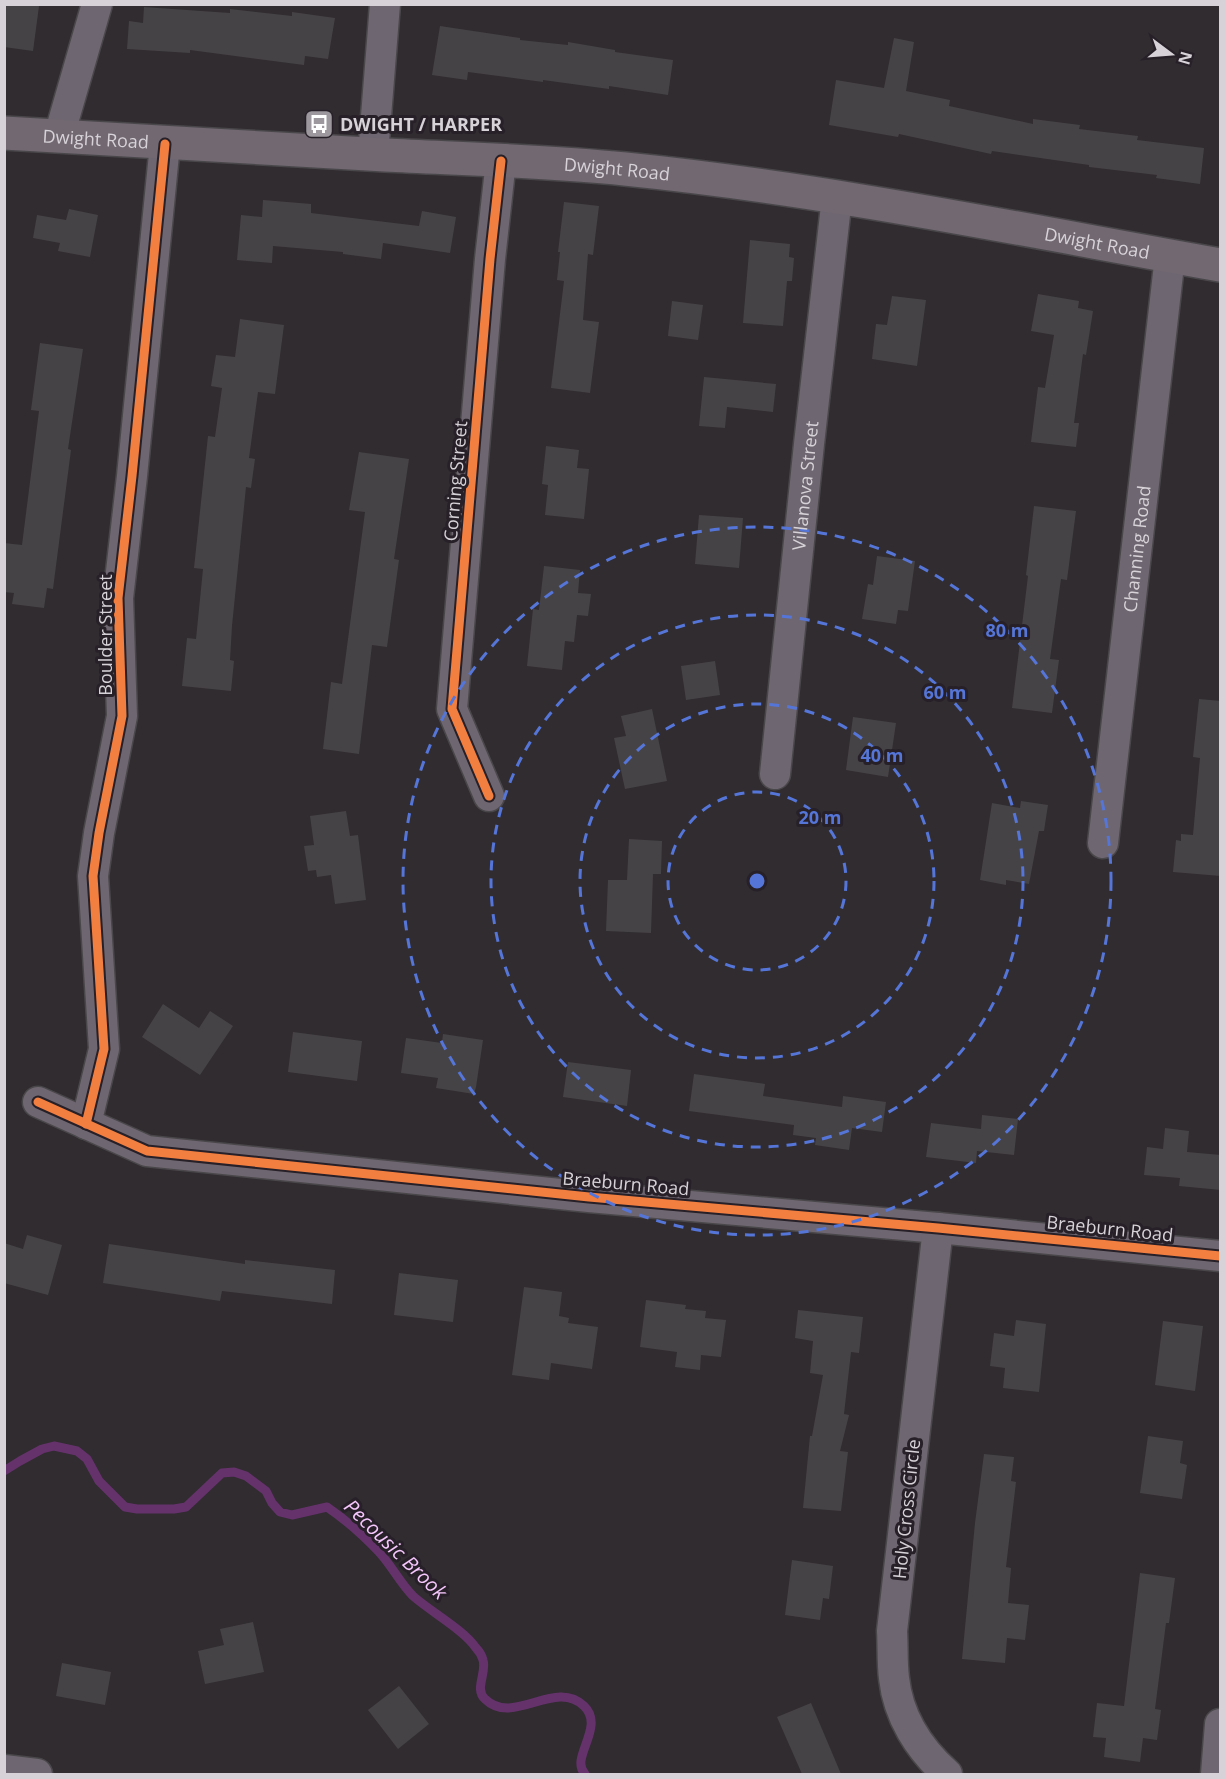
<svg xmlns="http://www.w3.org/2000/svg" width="1225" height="1779" font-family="'Open Sans',sans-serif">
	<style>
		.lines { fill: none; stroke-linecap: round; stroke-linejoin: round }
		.stream { stroke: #65326c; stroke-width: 9 }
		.building { fill: #464346 }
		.minor-casing { stroke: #4a474a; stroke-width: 33 }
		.secondary-casing { stroke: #4a474a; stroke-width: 36 }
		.minor { stroke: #6e6670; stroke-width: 30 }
		.secondary { stroke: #716872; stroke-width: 33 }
		.cycleway-casing { stroke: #272028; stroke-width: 13 }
		.cycleway { stroke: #f27e40; stroke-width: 9 }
		.ring { fill: none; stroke: #5576d8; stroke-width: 3; stroke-dasharray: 10 8 }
		.labels { text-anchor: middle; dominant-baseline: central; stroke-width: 6; stroke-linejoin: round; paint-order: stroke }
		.poi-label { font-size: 18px; font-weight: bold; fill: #d7d2d8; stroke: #272028; text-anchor: start }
		.street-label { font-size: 18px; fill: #d7d2d8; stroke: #272028 }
		.water-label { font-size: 20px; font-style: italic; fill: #f6c7fd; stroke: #272028 }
		.centre { fill: #5576d8; stroke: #272028; stroke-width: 3 }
		.ring-label { font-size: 18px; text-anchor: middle; font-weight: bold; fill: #5576d8; stroke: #272028; stroke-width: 6; stroke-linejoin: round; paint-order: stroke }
	</style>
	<rect width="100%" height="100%" fill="#302c30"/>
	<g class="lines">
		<!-- stream -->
		<path class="stream" d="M4,1471L20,1461L42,1449L54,1446L77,1451L87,1459L99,1481L125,1507L137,1509H174L186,1507L222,1473L234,1472L246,1476L266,1491L272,1503L280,1512L292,1515L327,1507C346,1520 364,1536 379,1552C392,1566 400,1583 413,1596C431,1612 464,1630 476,1648C479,1651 482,1656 483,1660C487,1673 474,1689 485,1699C513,1727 555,1678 584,1706C606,1727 569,1758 585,1774"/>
	</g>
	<!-- building -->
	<g class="building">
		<path d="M4,4L39,6L33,51L4,47Z"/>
		<path d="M144,7L230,13V9L292,16V12L335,18L328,59L305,56L304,65L190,50V53L127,49L129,21L143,23Z"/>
		<path d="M440,26L520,38V40L568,45V42L615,50V52L673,60L668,95L609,86V89L543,80V82L468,72L467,80L432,75Z"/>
		<path d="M894,38L914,42L906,91L950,100L949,106L1033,124V119L1080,125L1079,129L1138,136L1137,140L1204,148L1200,184L1156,178L1157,175L1089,167V165L992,151L991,154L899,134L898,137L829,125L836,80L884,88Z"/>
		<path d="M263,200L311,204V213L419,226L422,211L456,217L450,253L383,243L381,259L343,254V252L273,246L272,263L237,260L241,215L262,217Z"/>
		<path d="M564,202L599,206L593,255L588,254L583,320L599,322L590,393L551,388L564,281L557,280L560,252H558Z"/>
		<path d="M69,209L98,215L90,257L58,251L60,243L33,238L37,215L66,220Z"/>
		<path d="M750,240L790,244L789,257L794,258L792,281H787L783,326L743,323Z"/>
		<path d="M1038,294L1079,301L1078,308L1093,311L1086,355L1083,354L1074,423H1079L1076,447L1031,442L1038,387L1045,388L1054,335L1031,331Z"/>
		<path d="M892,296L926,300L917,366L872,359L876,324L887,325Z"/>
		<path d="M672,301L703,305L698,340L668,336Z"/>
		<path d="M240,319L284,325L275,394L258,392L249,458L255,459L251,488L246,487L232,626L230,660L234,661L231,691L182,686L187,638L196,639L203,569L194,568L208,436L215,437L222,388L211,386L216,355L235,357Z"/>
		<path d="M40,343L83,349L68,449L71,450L53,589L47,588L44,608L12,604L14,593L4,592V543L22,545L39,411L31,410Z"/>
		<path d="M704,377L776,384L773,412L727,407L725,428L699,426Z"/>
		<path d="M546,446L579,450L577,468L589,469L584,519L545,515L548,485L542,484Z"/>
		<path d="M359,452L409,459L394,559L399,560L387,647L372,645L359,754L323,749L331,682L342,684L365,512L349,510Z"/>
		<path d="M1034,506L1076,511L1067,580L1061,579L1050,659L1059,660L1052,713L1012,708L1028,576L1026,575Z"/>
		<path d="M699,515L743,518L739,568L695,564Z"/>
		<path d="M877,556L915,561L908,611L898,610L896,624L862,619L868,584L873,585Z"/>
		<path d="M544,566L580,570L578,593L591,594L588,616L577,615L574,642L565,641L562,670L527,666L533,609L539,610Z"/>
		<path d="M715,661L720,695L686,700L681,666Z"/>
		<path d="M1199,699L1221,701V876L1173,872L1176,840L1181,841V834L1193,835L1200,758L1193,757Z"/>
		<path d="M652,709L667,781L625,789L614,738L626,736L621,716Z"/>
		<path d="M853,717L896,723L888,777L846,770Z"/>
		<path d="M1021,801L1048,805L1044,831H1039L1029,884L1006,880V885L980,880L992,803L1020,808Z"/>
		<path d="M346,811L350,836L358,835L366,900L335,904L331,875L317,877L316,870L308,871L304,846L314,845L310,816Z"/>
		<path d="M629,839L662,841L661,874H653L651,933L606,931L608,880H627Z"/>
		<path d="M163,1004L199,1028L210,1011L233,1026L200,1075L142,1037Z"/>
		<path d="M293,1032L362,1041L357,1081L288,1072Z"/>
		<path d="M443,1034L483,1040L476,1087L474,1094L436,1088L438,1078L401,1073L406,1038L442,1043Z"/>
		<path d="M568,1062L631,1070L627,1106L563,1097Z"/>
		<path d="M694,1074L765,1084L763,1096L842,1107L843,1096L886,1102L882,1132L852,1128L849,1150L815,1145L816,1138L793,1135L794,1125L689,1111Z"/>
		<path d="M982,1115L1018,1119L1014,1155L977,1151L976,1163L926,1157L931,1123L981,1129Z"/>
		<path d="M1165,1128L1189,1131L1187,1152L1221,1155V1190L1179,1186L1180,1178L1144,1175L1147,1147L1163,1149Z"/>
		<path d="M27,1235L62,1245L48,1295L4,1283V1243L23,1249Z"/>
		<path d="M109,1244L245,1264V1260L335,1270L332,1304L222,1291L220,1301L103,1283Z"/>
		<path d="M399,1273L458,1280L453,1322L394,1315Z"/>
		<path d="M524,1287L562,1292L559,1316L569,1318L568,1323L598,1327L592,1369L551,1363L549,1380L512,1375Z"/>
		<path d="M646,1300L686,1305L685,1309L706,1311L705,1318L726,1320L721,1357L701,1355L700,1370L675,1367L677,1352L640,1347Z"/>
		<path d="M798,1310L863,1317L859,1353L851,1352L844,1414L849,1415L840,1451L848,1452L841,1511L803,1508L810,1436H812L823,1375L810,1373L813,1341L795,1338Z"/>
		<path d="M1016,1320L1046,1324L1039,1392L1003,1388L1005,1368L990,1366L994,1333L1014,1336Z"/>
		<path d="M1163,1321L1203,1326L1195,1391L1155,1385Z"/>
		<path d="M1148,1436L1183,1441L1180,1463L1187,1465L1182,1499L1140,1493Z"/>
		<path d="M984,1454L1014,1457L1011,1481L1016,1482L1006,1567L1011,1568L1008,1603L1029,1605L1025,1640L1007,1638L1005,1663L962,1659L975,1523Z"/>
		<path d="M792,1560L833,1566L829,1599L823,1598L820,1620L785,1615Z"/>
		<path d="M1140,1573L1175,1578L1169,1623H1166L1155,1709L1161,1710L1157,1740L1143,1738L1140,1762L1104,1757L1106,1738L1093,1737L1097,1703L1124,1706Z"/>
		<path d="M253,1622L264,1672L205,1684L198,1651L224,1645L220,1629Z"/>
		<path d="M62,1663L111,1672L105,1705L56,1696Z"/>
		<path d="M399,1686L429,1724L398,1749L368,1710Z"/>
		<path d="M811,1703L841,1774H802L777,1717Z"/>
	</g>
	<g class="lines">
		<!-- minor casing -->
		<g class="minor-casing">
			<g id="minor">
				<path d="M59,136L97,4"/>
				<path d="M373,154L385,4"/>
				<path id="s1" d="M775,774L809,444L837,197"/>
				<path d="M489,796L452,709L490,259L501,161"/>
				<path id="s2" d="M1103,843L1170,256"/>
				<path d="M38,1102L147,1151L589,1197L938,1228L1220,1256"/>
				<path d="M86,1124L104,1049L93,876L99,833L122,716L118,598L132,476L165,144"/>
				<path d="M938,1228L892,1631C893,1646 892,1662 894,1678C898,1716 919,1749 947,1774"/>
				<path d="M4,1770L37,1774"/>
				<path d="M1216,1774L1220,1724"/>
			</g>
		</g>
		<!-- secondary casing -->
		<g class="secondary-casing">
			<g id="secondary">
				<path id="s3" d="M4,133C131,141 258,148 385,155C465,159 546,161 625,169C825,189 1023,230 1220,265"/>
			</g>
		</g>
		<!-- minor -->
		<use href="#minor" class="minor"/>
		<!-- secondary -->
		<use href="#secondary" class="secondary"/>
		<!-- cycleway casing -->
		<g class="cycleway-casing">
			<g id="cycleway">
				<path d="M489,796L452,709L490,259L501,161"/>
				<path d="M38,1102L147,1151L589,1197L938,1228L1220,1256"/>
				<path d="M86,1124L104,1049L93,876L99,833L122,716L118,598L132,476L165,144"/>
			</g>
		</g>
		<!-- cycleway -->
		<use href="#cycleway" class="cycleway"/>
	</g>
	<!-- distance rings -->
	<g class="ring">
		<circle cx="757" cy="881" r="89"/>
		<circle cx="757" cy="881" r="177"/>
		<circle cx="757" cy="881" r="266"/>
		<circle cx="757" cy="881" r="354"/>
	</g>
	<!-- icons -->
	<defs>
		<g id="bus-square" transform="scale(1.5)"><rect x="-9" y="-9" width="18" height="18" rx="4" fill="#9d989d" stroke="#272028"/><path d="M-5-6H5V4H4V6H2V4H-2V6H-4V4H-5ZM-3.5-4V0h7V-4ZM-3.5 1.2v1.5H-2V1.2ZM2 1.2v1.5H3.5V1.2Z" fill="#fff"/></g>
	</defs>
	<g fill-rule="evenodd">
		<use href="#bus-square" x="319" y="124"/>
	</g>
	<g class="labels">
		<!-- poi labels -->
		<g class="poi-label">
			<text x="340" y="124">DWIGHT / HARPER</text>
		</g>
		<!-- street labels -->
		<g class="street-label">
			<text stroke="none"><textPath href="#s3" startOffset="92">Dwight Road</textPath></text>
			<text stroke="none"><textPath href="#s3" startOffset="614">Dwight Road</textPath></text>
			<text stroke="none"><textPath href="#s3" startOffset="1100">Dwight Road</textPath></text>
			<text transform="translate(455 481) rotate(-85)">Corning Street</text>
			<text stroke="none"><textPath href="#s1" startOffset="290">Villanova Street</textPath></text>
			<text stroke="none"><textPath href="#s2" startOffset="296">Channing Road</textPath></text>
			<text transform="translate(105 635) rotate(-90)">Boulder Street</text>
			<text transform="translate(626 1183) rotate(5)">Braeburn Road</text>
			<text transform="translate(1110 1228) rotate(6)">Braeburn Road</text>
			<text transform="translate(906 1509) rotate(-84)">Holy Cross Circle</text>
		</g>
		<!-- water labels -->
		<g class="water-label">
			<text transform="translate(396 1549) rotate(44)">Pecousic Brook</text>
		</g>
	</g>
	<circle cx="757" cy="881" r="9" class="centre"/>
	<g class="ring-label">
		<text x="1007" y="637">80 m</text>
		<text x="945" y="699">60 m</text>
		<text x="882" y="762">40 m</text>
		<text x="820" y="824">20 m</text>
	</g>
	<!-- border -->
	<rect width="1225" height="1779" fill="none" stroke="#d7d2d8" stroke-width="12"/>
	<!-- north arrow -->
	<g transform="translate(1171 54) rotate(106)" stroke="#272028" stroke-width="4.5" paint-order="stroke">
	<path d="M0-4.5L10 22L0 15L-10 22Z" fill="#d7d2d8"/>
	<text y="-9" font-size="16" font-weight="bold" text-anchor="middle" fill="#d7d2d8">N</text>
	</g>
</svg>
